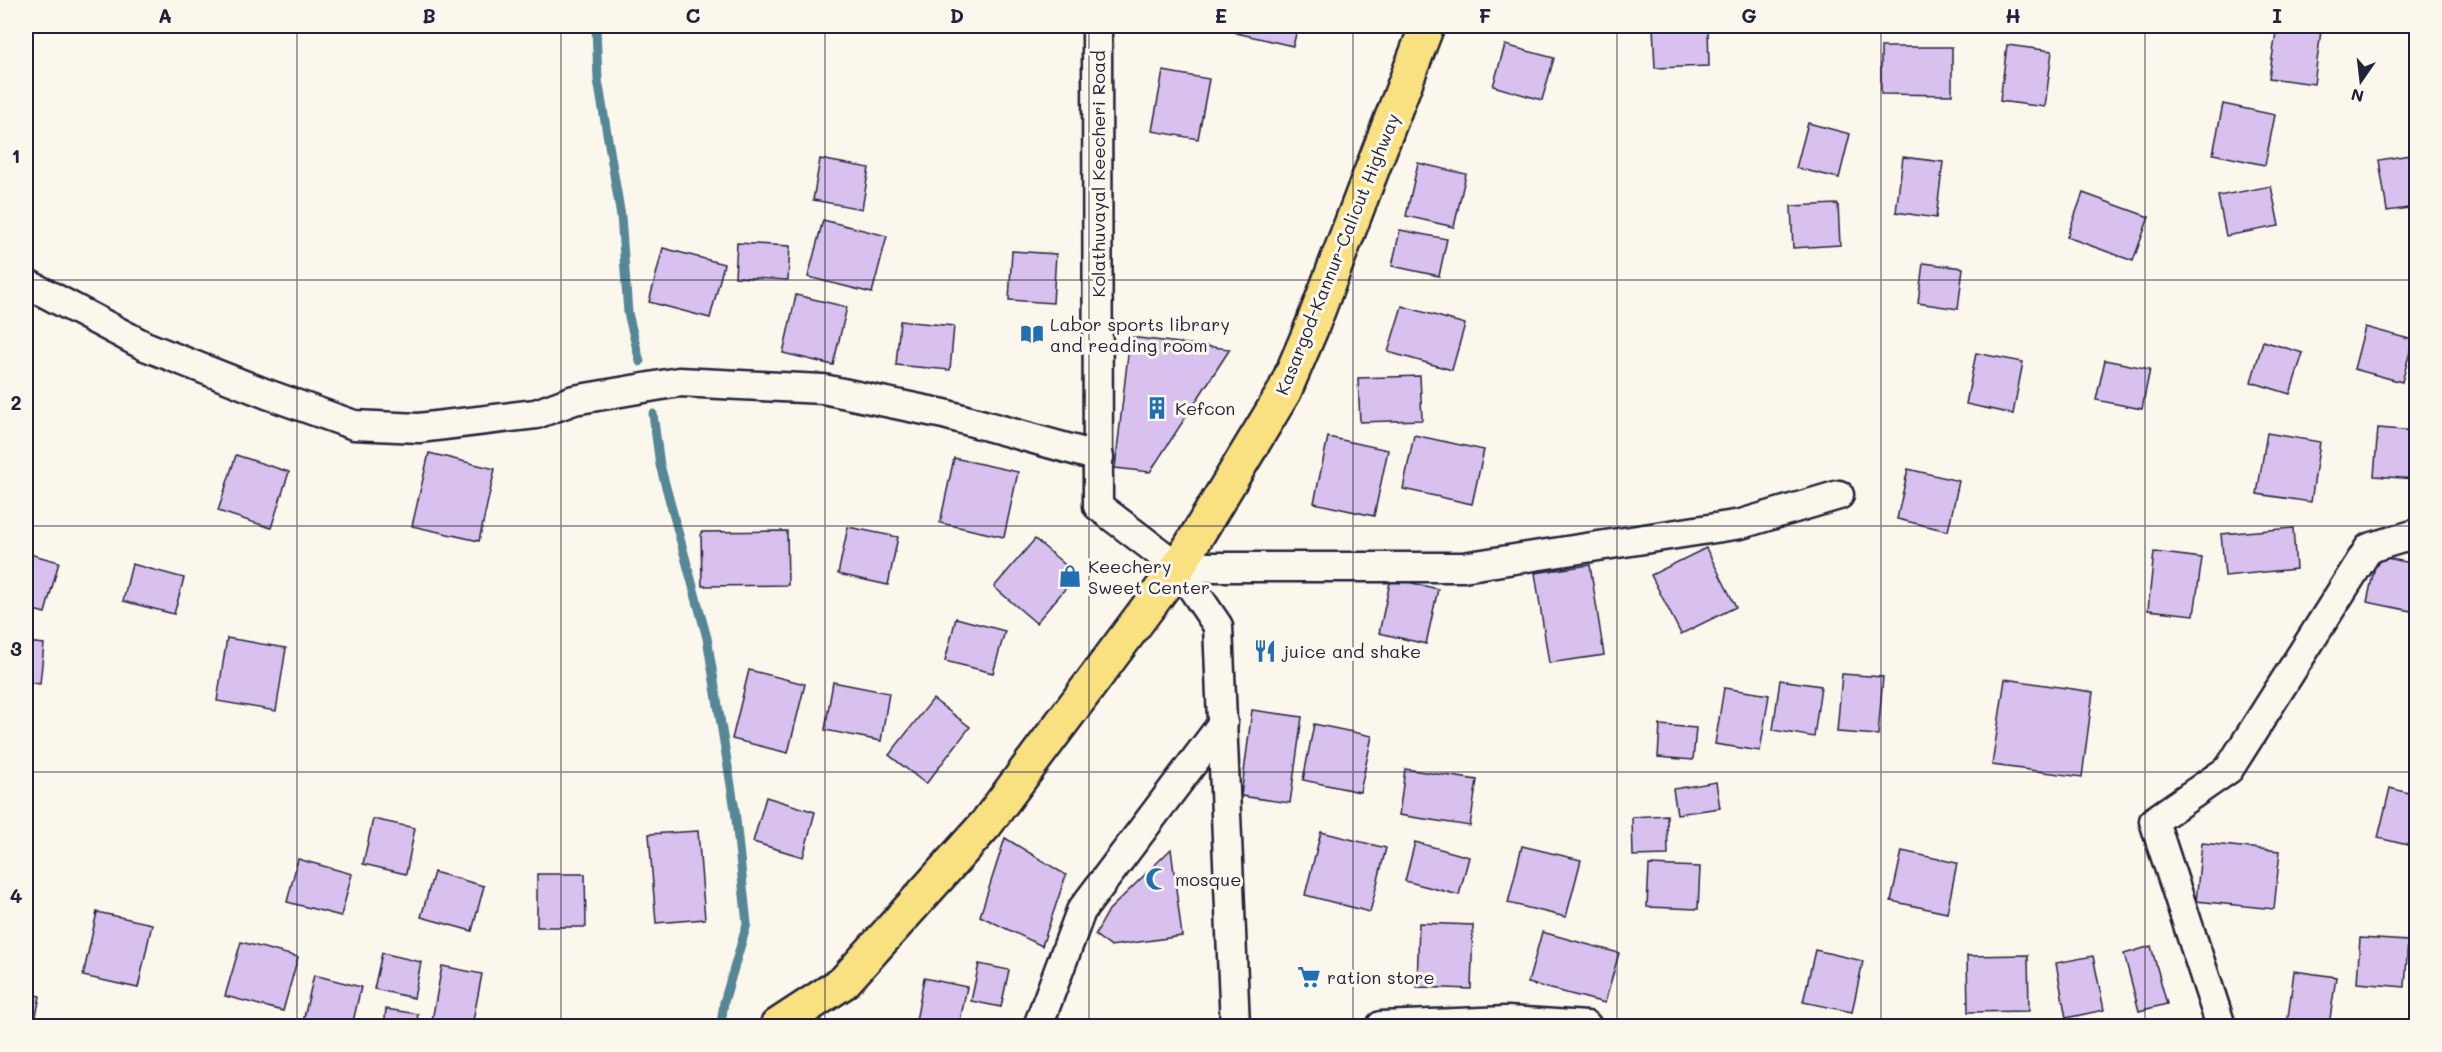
<svg xmlns="http://www.w3.org/2000/svg" width="2442" height="1052" font-family="Mali,sans-serif">
	<style>
		.lines { fill: none; stroke-linecap: round; stroke-linejoin: round }
		.stream { stroke: #578796; stroke-width: 9 }
		.building { fill: #d8c0ef; stroke: #22223b; stroke-width: 1.5 }
		.street-casing { stroke: #22223b; stroke-width: 33 }
		.highway-casing { stroke: #22223b; stroke-width: 38 }
		.street { stroke: #fbf7ec; stroke-width: 28 }
		.highway { stroke: #f9e181; stroke-width: 33 }
		.grid { fill: none; stroke: #22223b; stroke-width: 1.5; stroke-opacity: 0.55 }
		.labels { text-anchor: middle; dominant-baseline: central; stroke-width: 6; stroke-linejoin: round; paint-order: stroke }
		.street-label { font-size: 18px; fill: #22223b; stroke: #fbf7ec }
		.poi-label { font-size: 18px; fill: #22223b; stroke: #fbf7ec; text-anchor: start }
		.neatline { fill: none; stroke: #22223b; stroke-width: 2 }
		.grid-label { font-size: 20px; text-anchor: middle; font-weight: bold; fill: #22223b }
	</style>
	<rect width="100%" height="100%" fill="#fbf7ec"/>
	<filter id="ink" filterUnits="userSpaceOnUse"><feTurbulence type="fractalNoise" baseFrequency=".0167" numOctaves="2"/><feDisplacementMap in="SourceGraphic" scale="12" xChannelSelector="R" yChannelSelector="G"/><feConvolveMatrix kernelMatrix="1 2 1 2 8 2 1 2 1" color-interpolation-filters="sRGB"/></filter>
	<g filter="url(#ink)">
		<g class="lines">
			<!-- stream -->
			<g class="stream">
				<path d="M596,26L598,80L621,216L628,313L640,362"/>
				<path d="M653,414L660,465L707,638L735,810L747,924L724,1002L721,1024"/>
			</g>
		</g>
		<!-- building -->
		<g class="building">
			<path d="M1238,26H1298L1293,46L1236,33Z"/>
			<path d="M1653,26H1708L1709,66L1655,68Z"/>
			<path d="M2277,26L2321,31L2314,84L2269,78Z"/>
			<path d="M1505,45L1554,58L1542,100L1493,86Z"/>
			<path d="M2007,45L2052,51L2045,107L2000,101Z"/>
			<path d="M1881,47H1952V95L1881,94Z"/>
			<path d="M1163,71L1209,79L1198,139L1152,131Z"/>
			<path d="M2223,104L2275,115L2265,165L2213,154Z"/>
			<path d="M1808,123L1850,134L1839,178L1796,168Z"/>
			<path d="M2416,154V207L2387,211L2379,160Z"/>
			<path d="M1903,157L1943,162L1936,218L1896,212Z"/>
			<path d="M820,159L869,168L862,209L813,200Z"/>
			<path d="M1418,163L1466,174L1454,227L1406,216Z"/>
			<path d="M2271,186L2279,226L2226,236L2218,196Z"/>
			<path d="M2083,193L2149,217L2133,261L2067,237Z"/>
			<path d="M1838,204L1840,245L1793,248L1791,206Z"/>
			<path d="M823,220L887,236L872,293L808,277Z"/>
			<path d="M1400,230L1447,239L1439,276L1392,266Z"/>
			<path d="M737,243L790,246L788,280L735,277Z"/>
			<path d="M663,248L724,264L710,318L649,302Z"/>
			<path d="M1012,251L1056,254L1053,303L1009,300Z"/>
			<path d="M1923,263L1963,268L1958,309L1918,303Z"/>
			<path d="M796,295L847,307L833,365L783,353Z"/>
			<path d="M1402,306L1465,324L1452,370L1388,352Z"/>
			<path d="M900,321L954,326L950,370L896,365Z"/>
			<path d="M2365,327L2413,340L2402,382L2354,369Z"/>
			<path d="M1130,337L1230,349L1150,472L1115,468Z"/>
			<path d="M2263,341L2303,353L2290,394L2251,382Z"/>
			<path d="M1976,353L2023,362L2013,414L1966,404Z"/>
			<path d="M2105,360L2150,369L2142,409L2096,400Z"/>
			<path d="M1420,376L1422,420L1360,422L1358,378Z"/>
			<path d="M2378,428L2416,431V479L2374,476Z"/>
			<path d="M2267,433L2320,442L2311,502L2257,494Z"/>
			<path d="M1414,435L1484,450L1472,504L1403,489Z"/>
			<path d="M1328,437L1388,450L1374,516L1314,503Z"/>
			<path d="M429,453L495,469L479,541L412,526Z"/>
			<path d="M236,455L289,472L271,528L218,511Z"/>
			<path d="M954,458L1018,472L1004,537L940,523Z"/>
			<path d="M1908,469L1959,481L1948,531L1897,519Z"/>
			<path d="M848,527L898,537L888,585L838,574Z"/>
			<path d="M2293,528L2296,569L2225,576L2221,534Z"/>
			<path d="M787,531L788,585L702,586L701,532Z"/>
			<path d="M1035,539L1077,575L1036,623L994,587Z"/>
			<path d="M1706,548L1736,607L1681,634L1651,575Z"/>
			<path d="M2154,552L2202,558L2194,615L2148,610Z"/>
			<path d="M26,553L59,562L45,613L26,608Z"/>
			<path d="M2377,556L2416,564V612L2367,602Z"/>
			<path d="M132,564L184,578L174,614L123,601Z"/>
			<path d="M1590,565L1604,655L1549,663L1535,573Z"/>
			<path d="M1391,578L1438,589L1426,644L1379,633Z"/>
			<path d="M956,618L1005,631L993,673L945,661Z"/>
			<path d="M227,638L286,648L276,711L217,701Z"/>
			<path d="M26,642L44,644L40,684L26,682Z"/>
			<path d="M749,670L805,684L788,753L732,739Z"/>
			<path d="M1842,674L1883,677L1878,735L1837,732Z"/>
			<path d="M2005,679L2093,692L2082,777L1992,765Z"/>
			<path d="M1780,680L1821,686L1814,737L1773,730Z"/>
			<path d="M833,682L889,693L881,741L825,730Z"/>
			<path d="M1724,688L1769,695L1760,751L1715,744Z"/>
			<path d="M933,699L970,727L926,784L889,755Z"/>
			<path d="M1252,710L1302,717L1290,803L1241,796Z"/>
			<path d="M1314,724L1372,736L1360,792L1303,780Z"/>
			<path d="M1660,725L1696,728L1693,760L1658,757Z"/>
			<path d="M1405,769L1477,780L1470,826L1399,815Z"/>
			<path d="M1716,782L1720,808L1677,814L1673,789Z"/>
			<path d="M2390,788L2416,795V847L2378,838Z"/>
			<path d="M766,797L815,812L803,857L753,842Z"/>
			<path d="M1667,815L1668,855L1633,856L1632,817Z"/>
			<path d="M373,819L415,828L406,874L363,864Z"/>
			<path d="M698,831L705,919L656,923L649,834Z"/>
			<path d="M1321,832L1386,848L1370,912L1305,895Z"/>
			<path d="M1005,838L1066,875L1042,946L980,916Z"/>
			<path d="M1415,842L1469,857L1459,895L1405,881Z"/>
			<path d="M2202,843L2280,851L2274,909L2196,901Z"/>
			<path d="M1522,846L1581,860L1566,917L1508,903Z"/>
			<path d="M1171,849L1182,936L1110,946L1095,935L1109,910Z"/>
			<path d="M1902,851L1957,863L1947,913L1891,901Z"/>
			<path d="M298,859L352,874L341,916L287,902Z"/>
			<path d="M1649,865L1700,867L1698,909L1647,907Z"/>
			<path d="M434,872L484,886L472,931L421,917Z"/>
			<path d="M537,874H585L586,927H537Z"/>
			<path d="M97,912L152,924L138,988L83,976Z"/>
			<path d="M1419,923L1473,925L1471,989L1417,987Z"/>
			<path d="M1542,932L1619,953L1605,1003L1528,983Z"/>
			<path d="M2360,938L2408,941L2405,987L2357,983Z"/>
			<path d="M241,942L298,957L283,1011L225,996Z"/>
			<path d="M2151,946L2167,1004L2139,1011L2124,954Z"/>
			<path d="M1815,950L1863,961L1852,1012L1803,1002Z"/>
			<path d="M382,953L421,962L414,998L374,989Z"/>
			<path d="M2028,955L2029,1011L1968,1012L1967,956Z"/>
			<path d="M2093,956L2104,1010L2066,1018L2056,963Z"/>
			<path d="M979,964L1009,970L1001,1007L971,1001Z"/>
			<path d="M442,966L482,974L472,1026H431Z"/>
			<path d="M2294,971L2336,977L2329,1026H2287Z"/>
			<path d="M314,975L361,987L352,1026H302Z"/>
			<path d="M924,978L967,987L959,1026H942L916,1021Z"/>
			<path d="M26,993L40,996L34,1026H26Z"/>
			<path d="M2415,998L2416,1026H2410Z"/>
			<path d="M386,1009L418,1014L416,1026H384Z"/>
		</g>
		<g class="lines">
			<!-- street casing -->
			<g class="street-casing">
				<g id="street">
					<path d="M1097,26L1098,506L1178,567L1218,626L1235,1026"/>
					<path d="M26,283L145,346L267,394L354,425L419,428L536,414L574,400L679,382L823,389L944,414L1099,457"/>
					<path d="M1178,567H1463L1741,524L1839,495"/>
					<path d="M1038,1026L1081,911L1223,723"/>
					<path d="M1381,1026L1507,1021L1587,1026"/>
					<path d="M2221,1026L2154,821L2229,769L2369,548L2416,534"/>
				</g>
			</g>
			<!-- highway casing -->
			<g class="highway-casing">
				<path id="highway" d="M777,1026L844,982L986,824L1178,567L1284,392L1311,329L1427,26"/>
			</g>
			<!-- street -->
			<use href="#street" class="street"/>
			<!-- highway -->
			<use href="#highway" class="highway"/>
		</g>
	</g>
	<!-- grid -->
	<path class="grid" d="M297,26V1026M561,26V1026M825,26V1026M1089,26V1026M1353,26V1026M1617,26V1026M1881,26V1026M2145,26V1026M26,280H2416M26,526H2416M26,772H2416"/>
	<!-- icons -->
	<defs>
		<g id="library-bare" transform="scale(1.8)"><path d="M-6-4Q-3-5.5-.7-3.5V5Q-3 3-6 4ZM6-4Q3-5.5 .7-3.5V5Q3 3 6 4Z" fill="#1f6fb2" stroke="#fbf7ec" stroke-width="2.5" paint-order="stroke"/></g>
		<g id="building-bare" transform="scale(1.8)"><path d="M-4-6H4V6H1V3H-1V6H-4ZM-2.5-4.3h1.7v1.8h-1.7ZM.8-4.3h1.7v1.8H.8ZM-2.5-1h1.7V.8h-1.7ZM.8-1h1.7V.8H.8Z" fill="#1f6fb2" stroke="#fbf7ec" stroke-width="2.5" paint-order="stroke"/></g>
		<g id="shop-bare" transform="scale(1.8)"><path d="M-5-2.5h2.3a2.7 3.5 0 0 1 5.4 0H5L5.5 6h-11ZM-1.5-2.5h3a1.5 2.3 0 0 0-3 0Z" fill="#1f6fb2" stroke="#fbf7ec" stroke-width="2.5" paint-order="stroke"/></g>
		<g id="restaurant-bare" transform="scale(1.8)"><path d="M-5-6h1v4h1v-4h1v4h1v-4h1v5L-1.5 .5V6h-2V.5L-5-1ZM5-6V6H3V1.5H1.5Q1.5-4 5-6Z" fill="#1f6fb2" stroke="#fbf7ec" stroke-width="2.5" paint-order="stroke"/></g>
		<g id="mosque-bare" transform="scale(1.8)"><path d="M3.5-4.9A6 6 0 1 0 3.5 4.9A5 5 0 1 1 3.5-4.9Z" fill="#1f6fb2" stroke="#fbf7ec" stroke-width="2.5" paint-order="stroke"/></g>
		<g id="supermarket-bare" transform="scale(1.8)"><path d="M-6-5.5h2.5l.6 2H6L4.5 2H-2.5L-4.4-4H-6ZM-1.5 3.2a1.3 1.3 0 1 0 .1 0ZM3 3.2a1.3 1.3 0 1 0 .1 0Z" fill="#1f6fb2" stroke="#fbf7ec" stroke-width="2.5" paint-order="stroke"/></g>
	</defs>
	<g fill-rule="evenodd">
		<use href="#library-bare" x="1032" y="334"/>
		<use href="#building-bare" x="1157" y="408"/>
		<use href="#shop-bare" x="1070" y="576"/>
		<use href="#restaurant-bare" x="1265" y="651"/>
		<use href="#mosque-bare" x="1157" y="879"/>
		<use href="#supermarket-bare" x="1309" y="977"/>
	</g>
	<g class="labels">
		<!-- street labels -->
		<g class="street-label">
			<text transform="translate(1098 174) rotate(-90)">Kolathuvayal Keecheri Road</text>
			<text transform="translate(1337 254) rotate(-68)">Kasargod-Kannur-Calicut Highway</text>
		</g>
		<!-- poi labels -->
		<g class="poi-label">
			<text x="1050" y="324">Labor sports library<tspan x="1050" dy="21">and reading room</tspan></text>
			<text x="1175" y="408">Kefcon</text>
			<text x="1088" y="566">Keechery<tspan x="1088" dy="21">Sweet Center</tspan></text>
			<text x="1283" y="651">juice and shake</text>
			<text x="1175" y="879">mosque</text>
			<text x="1327" y="977">ration store</text>
		</g>
	</g>
	<!-- margin -->
	<rect width="2442" height="1052" fill="none" stroke="#fbf7ec" stroke-width="66"/>
	<!-- north arrow -->
	<g transform="translate(2361 81) rotate(194)" stroke="#fbf7ec" stroke-width="4.5" paint-order="stroke">
	<path d="M0-4.5L10 22L0 15L-10 22Z" fill="#22223b"/>
	<text y="-9" font-size="16" font-weight="bold" text-anchor="middle" fill="#22223b">N</text>
	</g>
	<rect x="33" y="33" width="2376" height="986" class="neatline"/>
	<g class="grid-label">
		<text x="165" y="23">A</text>
		<text x="429" y="23">B</text>
		<text x="693" y="23">C</text>
		<text x="957" y="23">D</text>
		<text x="1221" y="23">E</text>
		<text x="1485" y="23">F</text>
		<text x="1749" y="23">G</text>
		<text x="2013" y="23">H</text>
		<text x="2277" y="23">I</text>
		<text x="16" y="163">1</text>
		<text x="16" y="410">2</text>
		<text x="16" y="656">3</text>
		<text x="16" y="903">4</text>
	</g>
</svg>
